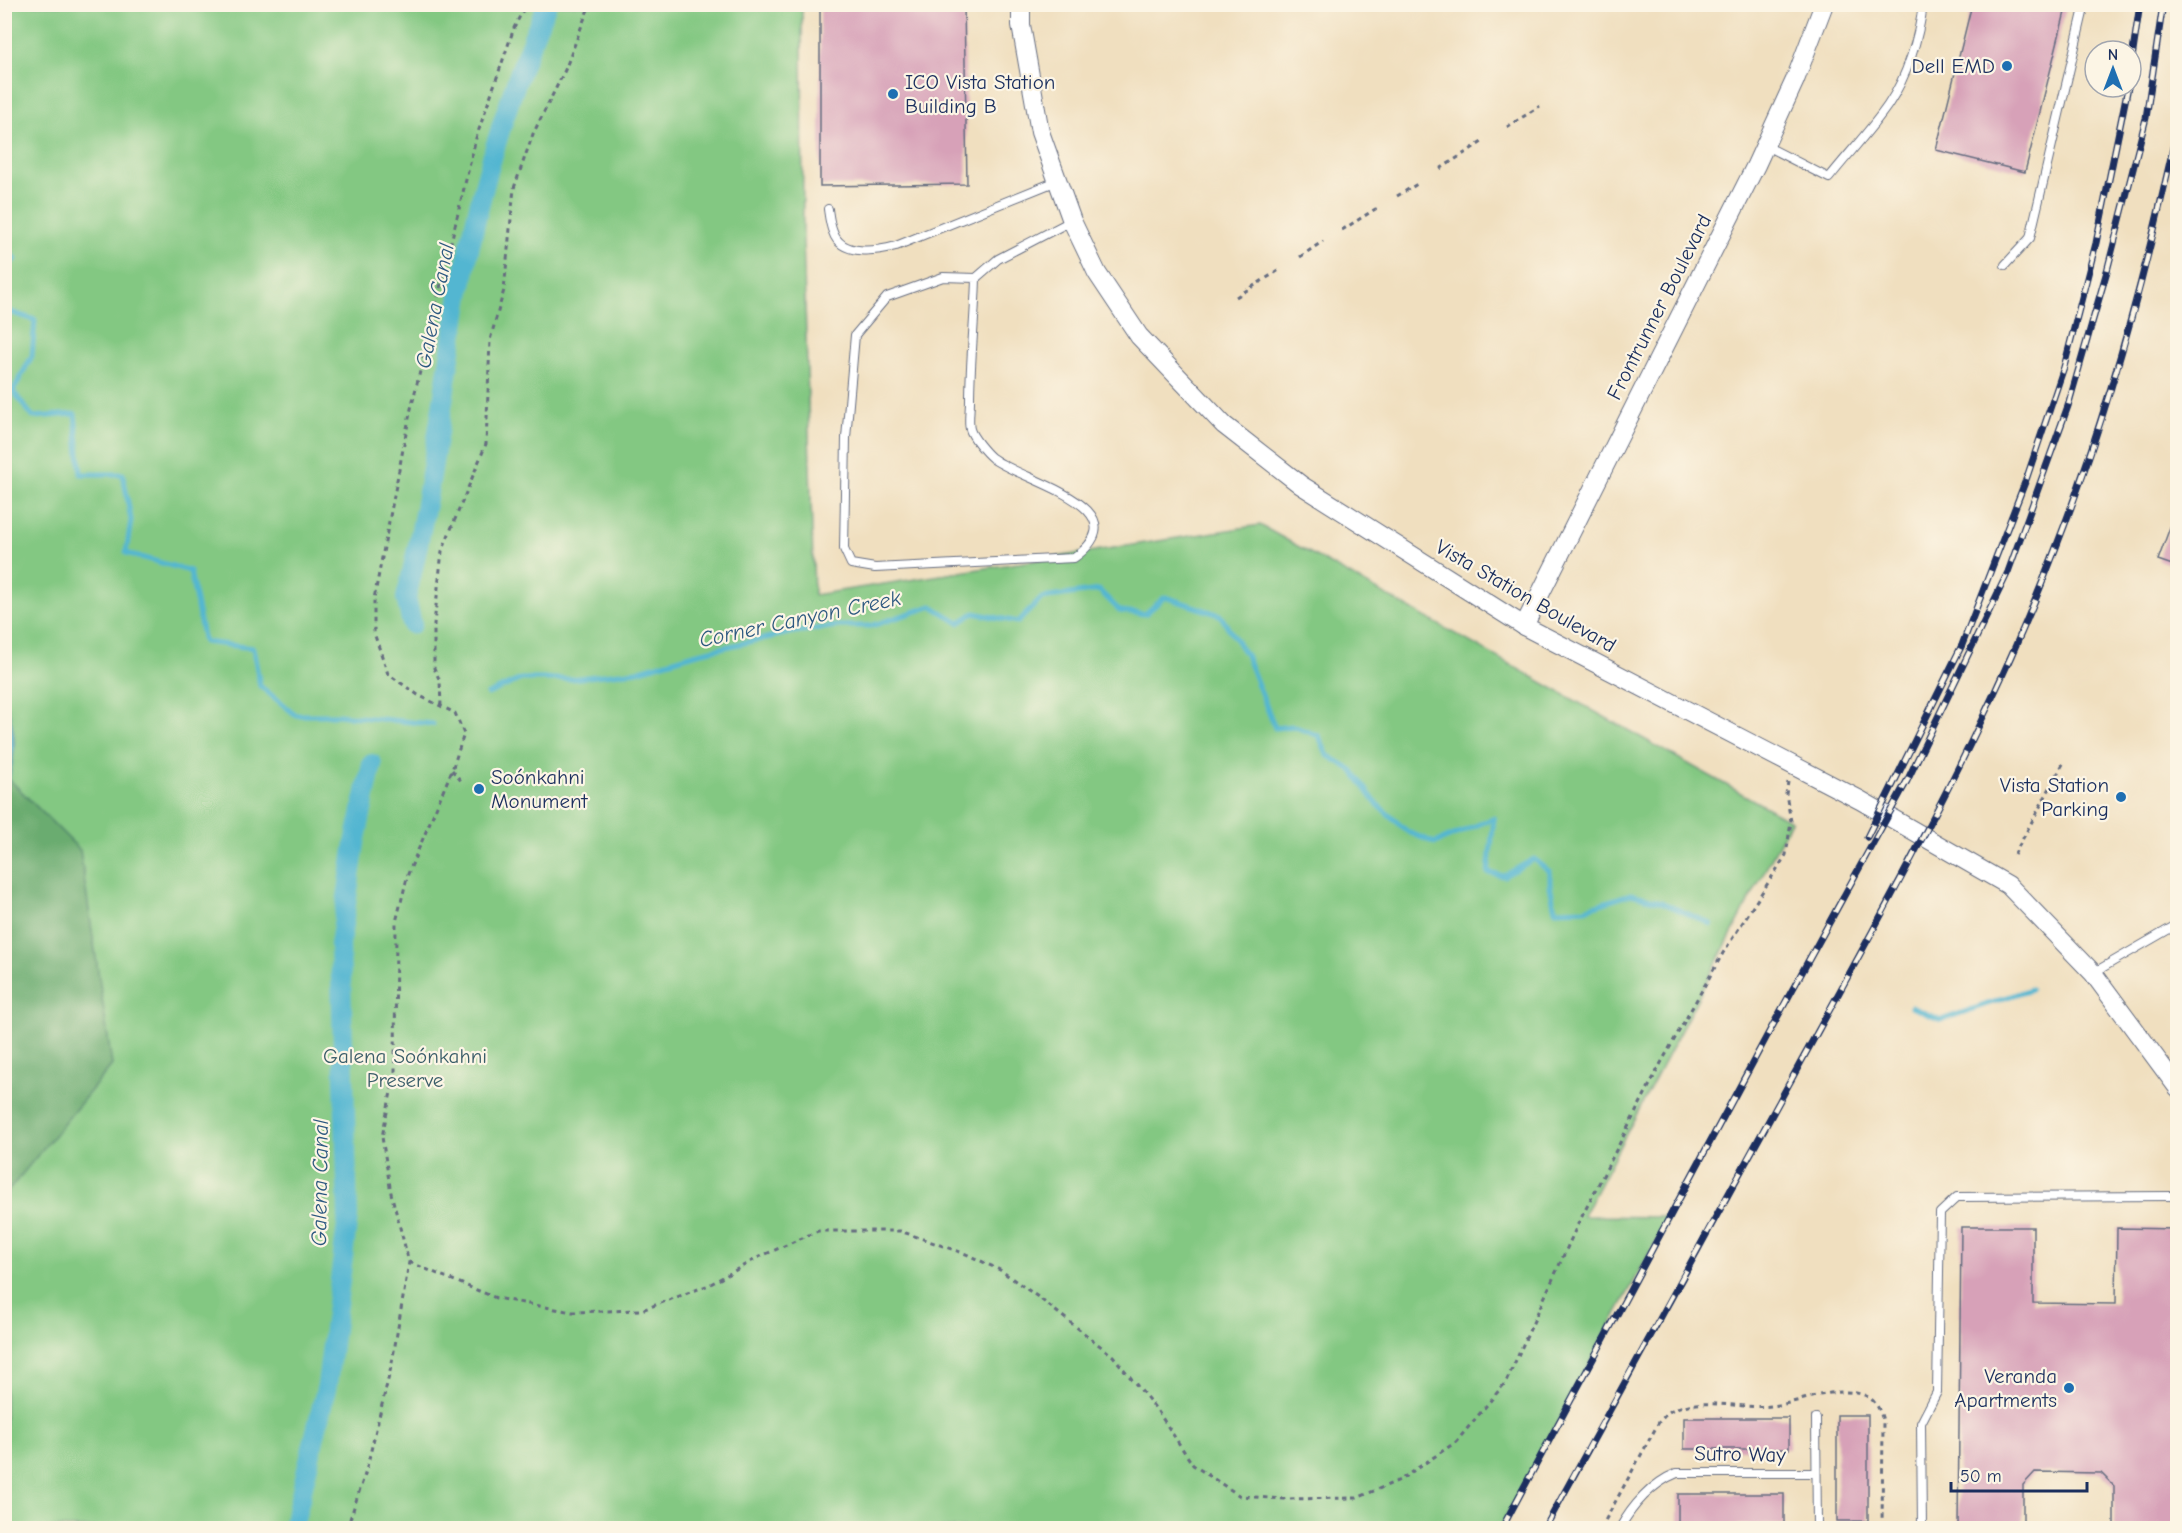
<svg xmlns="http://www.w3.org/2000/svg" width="2182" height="1533" font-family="'Comic Neue',sans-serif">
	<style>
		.green { fill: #83c882; stroke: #4f7c70; stroke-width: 1.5 }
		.forest { fill: #6aac70; stroke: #426e67; stroke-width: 1.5 }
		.water { fill: #52b6d1; stroke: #367298; stroke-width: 1.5 }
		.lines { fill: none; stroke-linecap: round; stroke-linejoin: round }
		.stream { stroke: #52b6d1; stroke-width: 5 }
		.canal { stroke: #52b6d1; stroke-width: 20 }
		.building { fill: #d7a1b8 }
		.service-casing { stroke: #666d80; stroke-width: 10 }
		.tertiary-casing { stroke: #666d80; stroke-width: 20 }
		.path { stroke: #666d80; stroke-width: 3; stroke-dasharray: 4.5 4.5; stroke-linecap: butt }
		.service { stroke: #fff; stroke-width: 8 }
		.tertiary { stroke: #fff; stroke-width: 18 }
		.rail-casing { stroke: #1b2f5e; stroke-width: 7 }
		.rail { stroke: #fcf5e5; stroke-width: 4.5; stroke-dasharray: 14; stroke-linecap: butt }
		.poi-dot { fill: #1f6fb2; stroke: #fcf5e5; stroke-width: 2 }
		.labels { text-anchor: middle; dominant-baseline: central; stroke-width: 4.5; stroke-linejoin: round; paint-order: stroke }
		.poi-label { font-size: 21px; fill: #1b2f5e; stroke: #fcf5e5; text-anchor: end }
		.street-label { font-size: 21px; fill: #1b2f5e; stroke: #fcf5e5 }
		.park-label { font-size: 21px; fill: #3a5d69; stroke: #fcf5e5 }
		.water-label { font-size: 22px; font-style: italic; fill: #2c5880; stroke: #fcf5e5 }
	</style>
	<rect width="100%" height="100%" fill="#fcf5e5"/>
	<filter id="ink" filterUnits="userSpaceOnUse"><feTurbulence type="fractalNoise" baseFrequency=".0167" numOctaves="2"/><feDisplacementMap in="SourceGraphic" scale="12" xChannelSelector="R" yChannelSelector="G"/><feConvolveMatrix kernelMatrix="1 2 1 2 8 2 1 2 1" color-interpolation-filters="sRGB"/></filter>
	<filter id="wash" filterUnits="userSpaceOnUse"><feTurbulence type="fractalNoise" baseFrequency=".008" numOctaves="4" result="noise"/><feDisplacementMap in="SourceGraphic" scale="24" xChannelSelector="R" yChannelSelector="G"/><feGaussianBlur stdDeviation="1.35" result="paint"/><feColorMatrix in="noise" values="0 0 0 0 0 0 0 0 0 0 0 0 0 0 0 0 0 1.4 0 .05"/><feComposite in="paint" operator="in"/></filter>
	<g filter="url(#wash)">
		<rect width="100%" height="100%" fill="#f0dfbf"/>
		<!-- green -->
		<path class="green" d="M5,5H802L803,238L814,595L1260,525L1791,821L1583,1216L1669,1217L1500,1528H5Z"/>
		<!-- forest -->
		<path class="forest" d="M9,779L80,850L112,1065L5,1195L4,796Z"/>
		<!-- water -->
		<path class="water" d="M5,699C19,740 15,755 5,796Z"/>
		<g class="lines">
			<!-- stream -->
			<g class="stream">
				<path d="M4,247L15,259L4,269"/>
				<path d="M4,310L35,320L32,356L13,391L33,417L75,414L81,474H123L131,520L126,553L190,571L204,642L253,648L260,686L296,715H338L433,724"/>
				<path d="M488,694L521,679H571L637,671L698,653L794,632L838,626H871L932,606L959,623L974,613L1018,622L1042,598L1099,590L1120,611L1145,614L1165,597L1220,615L1246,655L1275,728L1293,726L1319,736L1327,755L1352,770L1376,803L1408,832L1435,843L1494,818L1488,873L1504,876L1534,859L1550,872V886L1555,910L1585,909L1631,894L1661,902L1711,924"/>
				<path d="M1911,1007L1941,1020L2031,989"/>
			</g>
			<!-- canal -->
			<g class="canal">
				<path d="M412,624L406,598C431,497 443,392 461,290C479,192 507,96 547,4"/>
				<path d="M293,1528L327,1385L348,1216L340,945L355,843L372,764"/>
			</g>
		</g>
		<g id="blocks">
			<!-- building -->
			<g class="building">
				<path d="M820,4H964L967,184L820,186Z"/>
				<path d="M1972,4H2067L2025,172L1936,150Z"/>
				<path d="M2176,511H2178V567L2158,560Z"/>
				<path d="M1961,1227H2033V1303L2116,1304L2117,1228L2178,1229V1528H2114V1486L2101,1473L2035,1472L2023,1485V1528H1958Z"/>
				<rect x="1837" y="1415" width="31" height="106"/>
				<rect x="1684" y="1418" width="105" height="31"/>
				<rect x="1678" y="1494" width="106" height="31"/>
			</g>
		</g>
	</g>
	<g filter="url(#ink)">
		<use href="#blocks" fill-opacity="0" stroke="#666d80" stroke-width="1.5"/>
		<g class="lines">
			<!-- service casing -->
			<g class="service-casing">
				<g id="service">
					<path d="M1766,146L1829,178C1848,154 1870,131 1888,105C1907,77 1919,38 1923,4"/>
					<path d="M828,209C829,216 830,225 833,232C841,257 877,251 896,246L1057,181"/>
					<path d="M2005,265L2030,238L2085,4"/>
					<path d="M976,278C975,319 970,360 970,401C970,409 968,422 970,429C972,437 986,453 992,458C1021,481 1145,507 1074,558L875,568L851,564L844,549L846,438L855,335L887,297L943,277L976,278L998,259L1071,221"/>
					<path d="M2093,973L2178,924"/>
					<path d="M1816,1418L1817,1528"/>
					<path d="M1620,1528C1632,1506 1652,1483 1677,1473H1816"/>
					<path d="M1922,1528L1921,1423L1937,1392L1940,1213L1957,1197L2178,1196"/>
				</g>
			</g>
			<!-- tertiary casing -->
			<g class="tertiary-casing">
				<g id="tertiary">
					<path d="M1021,4V25L1040,132L1072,221L1097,273L1139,336L1224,425L1301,485L1524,626L1860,800L2008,885L2093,973L2178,1088"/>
					<path d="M1524,626L1756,165L1795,80L1824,4"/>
				</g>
			</g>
			<!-- path -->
			<g class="path">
				<path d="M1389,4V7"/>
				<path d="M1507,127L1540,106"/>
				<path d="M1440,169L1485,140"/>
				<path d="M1397,196L1419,183"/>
				<path d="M1342,230L1377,208"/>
				<path d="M1300,257L1323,241"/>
				<path d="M1236,297L1281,269"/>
				<path d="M441,706L440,681L434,668V624L442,551L486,444L490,340L504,290L514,188L533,134L565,70L590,4"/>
				<path d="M452,770L462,782"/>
				<path d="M2014,855L2065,760"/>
				<path d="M409,1262L496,1298L572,1312L642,1310L709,1285L759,1257L818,1231H900L966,1254L1000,1270L1038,1297L1113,1356L1157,1410L1193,1465L1240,1496L1284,1499L1357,1498L1400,1480L1456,1442L1506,1382L1577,1226L1661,1063L1723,953L1786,855L1791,821L1786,794L1788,782"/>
				<path d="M347,1528L366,1471L392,1363L409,1262L391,1193L382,1137L395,1072L396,922L408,874L452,770L464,734L455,713L418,695L388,674L374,633V599L410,413L476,138L514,28L526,4"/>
				<path d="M1601,1528L1659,1422C1665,1416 1669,1410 1677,1408C1709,1397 1746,1411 1779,1405C1806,1400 1833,1387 1861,1394C1875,1398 1880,1409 1883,1421L1882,1528"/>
			</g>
			<!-- service -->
			<use href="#service" class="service"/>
			<!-- tertiary -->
			<use href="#tertiary" class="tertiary"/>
			<!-- rail casing -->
			<g class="rail-casing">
				<g id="rail">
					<path d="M2131,65L2140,4"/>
					<path d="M1867,837L1962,645L2027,477L2064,367L2096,243L2128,87"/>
					<path d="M1502,1528L1767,1036L1907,781L2008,572L2068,406L2107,271L2146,118L2163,4"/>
					<path d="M1545,1528C1635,1362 1727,1197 1818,1031C1904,874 1991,718 2055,550C2109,412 2147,270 2178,125"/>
				</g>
			</g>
			<!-- rail -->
			<use href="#rail" class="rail"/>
		</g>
	</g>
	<!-- markers -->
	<g class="poi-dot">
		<circle cx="2007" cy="66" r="6"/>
		<circle cx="893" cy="94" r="6"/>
		<circle cx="479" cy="789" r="6"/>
		<circle cx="2121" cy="797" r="6"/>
		<circle cx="2069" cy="1388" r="6"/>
	</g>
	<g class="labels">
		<!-- poi labels -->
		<g class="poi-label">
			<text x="1995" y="66">Dell EMD</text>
			<text x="905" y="82" text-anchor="start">ICO Vista Station<tspan x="905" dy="24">Building B</tspan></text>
			<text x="491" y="777" text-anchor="start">Soónkahni<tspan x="491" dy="24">Monument</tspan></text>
			<text x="2109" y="785">Vista Station<tspan x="2109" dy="24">Parking</tspan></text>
			<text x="2057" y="1376">Veranda<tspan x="2057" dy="24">Apartments</tspan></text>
		</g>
		<!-- street labels -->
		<g class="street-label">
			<text transform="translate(1659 307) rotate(-63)">Frontrunner Boulevard</text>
			<text transform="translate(1526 596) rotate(30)">Vista Station Boulevard</text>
			<text transform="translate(1740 1454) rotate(1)">Sutro Way</text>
		</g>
		<!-- park labels -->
		<g class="park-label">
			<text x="405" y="1056">Galena Soónkahni<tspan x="405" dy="24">Preserve</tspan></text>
		</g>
		<!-- water labels -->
		<g class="water-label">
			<text transform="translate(435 306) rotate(-79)">Galena Canal</text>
			<text transform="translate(800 619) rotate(-12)">Corner Canyon Creek</text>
			<text transform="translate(320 1183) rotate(-89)">Galena Canal</text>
		</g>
	</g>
	<!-- margin -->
	<rect width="2182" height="1533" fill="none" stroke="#fcf5e5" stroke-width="24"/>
	<!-- north arrow -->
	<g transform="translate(2113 69)"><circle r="28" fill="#fcf5e5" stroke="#a2a6af" stroke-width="1.5"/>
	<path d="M0-4.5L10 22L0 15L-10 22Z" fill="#1f6fb2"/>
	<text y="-9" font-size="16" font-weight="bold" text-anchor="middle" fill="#1b2f5e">N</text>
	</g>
	<!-- scale -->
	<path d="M1951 1482v9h136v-9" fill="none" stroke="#1b2f5e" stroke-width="3"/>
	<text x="1960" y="1482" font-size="18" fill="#1b2f5e" stroke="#fcf5e5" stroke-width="4.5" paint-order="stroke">50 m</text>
</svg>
